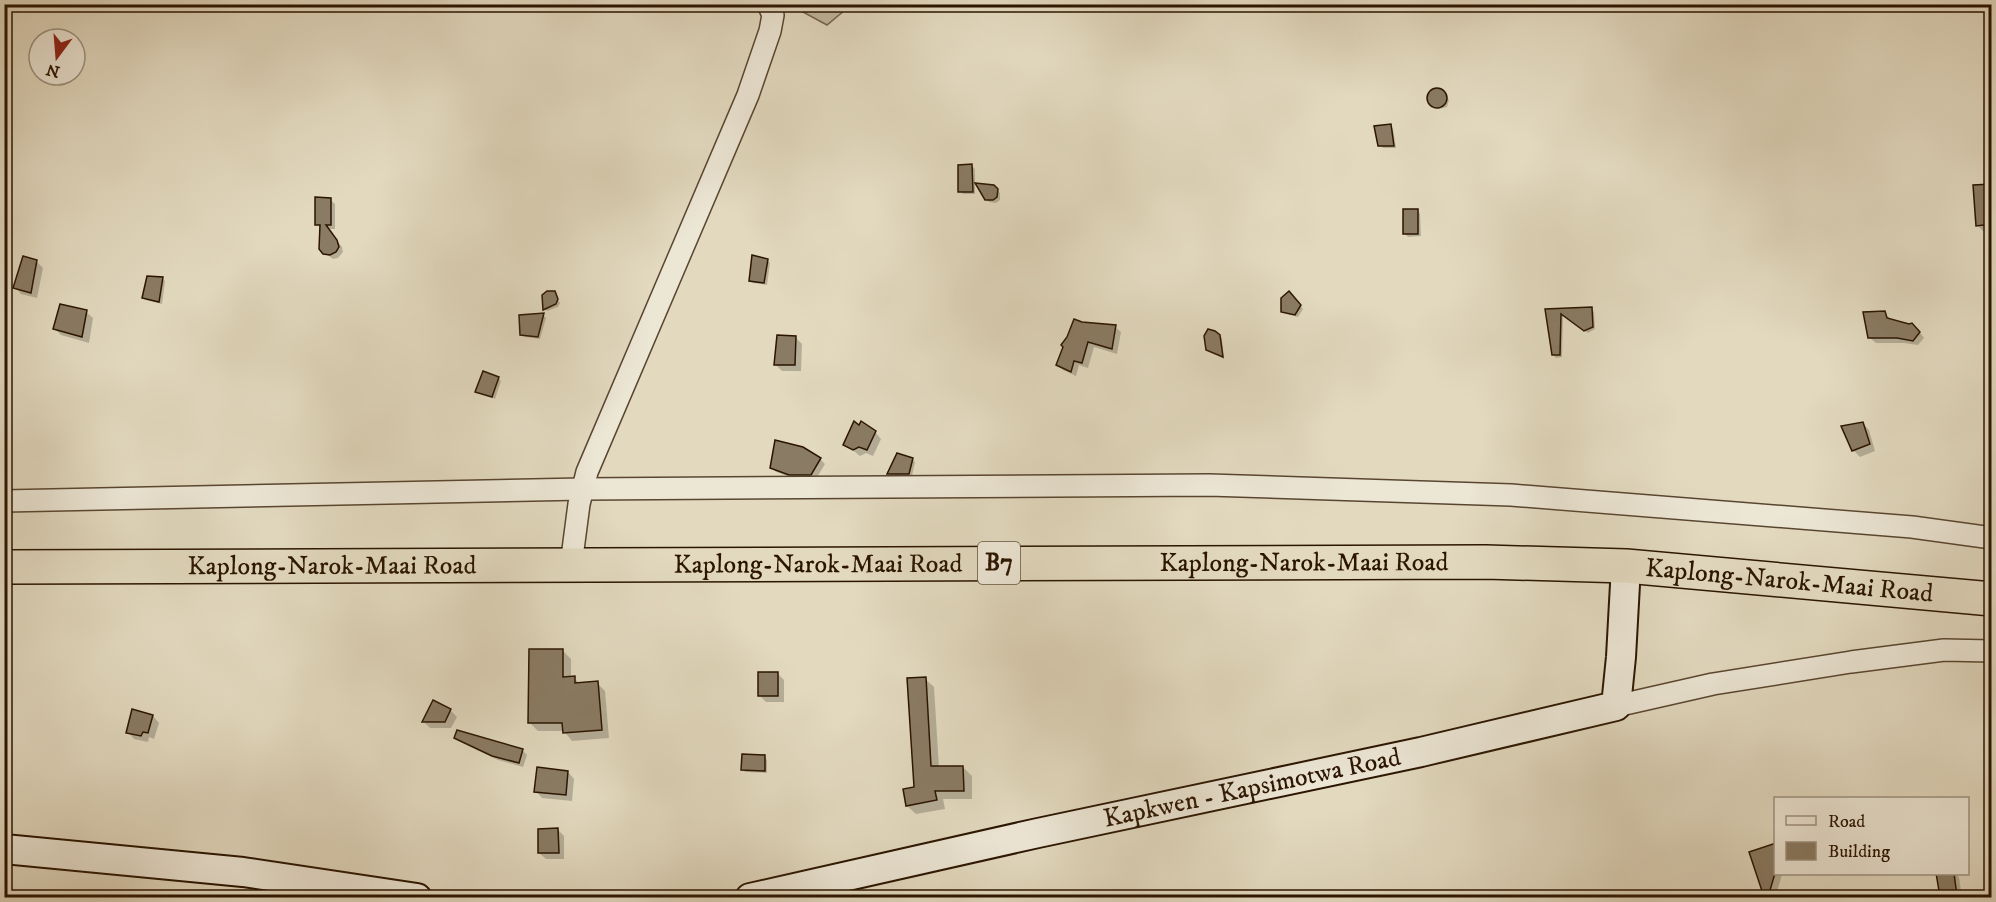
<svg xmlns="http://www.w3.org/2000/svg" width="1996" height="902" font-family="'IM FELL DW Pica',serif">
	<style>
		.green { fill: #c3b89f; stroke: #776650; stroke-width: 1.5 }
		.shadow { fill: #0003 }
		.building { fill: #8a7b64; stroke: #2b1501; stroke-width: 1.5 }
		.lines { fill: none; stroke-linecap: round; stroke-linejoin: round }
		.street-casing { stroke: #594630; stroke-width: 24 }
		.secondary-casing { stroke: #2b1501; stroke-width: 32 }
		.highway-casing { stroke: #2b1501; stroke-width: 36 }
		.street { stroke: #ece6d5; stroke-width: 21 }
		.secondary { stroke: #ece6d5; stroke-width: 28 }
		.highway { stroke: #e2d9bf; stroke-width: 33 }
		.labels { text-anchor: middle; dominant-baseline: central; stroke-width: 4.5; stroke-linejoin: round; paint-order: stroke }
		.shield { fill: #ece6d5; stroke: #655441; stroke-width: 1.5 }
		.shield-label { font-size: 24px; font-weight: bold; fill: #2b1501 }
		.street-label { font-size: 26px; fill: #2b1501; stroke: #ece6d5 }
	</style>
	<rect width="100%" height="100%" fill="#e2d9bf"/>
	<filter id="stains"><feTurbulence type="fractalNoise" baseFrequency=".00333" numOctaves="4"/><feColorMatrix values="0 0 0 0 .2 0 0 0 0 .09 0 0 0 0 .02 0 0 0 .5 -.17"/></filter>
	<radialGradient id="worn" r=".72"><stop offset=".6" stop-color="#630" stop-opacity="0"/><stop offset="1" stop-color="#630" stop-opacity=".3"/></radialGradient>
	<!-- green -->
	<path class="green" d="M790,5L851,4V5L827,25Z"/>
	<!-- shadow -->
	<g class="shadow">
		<path d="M1438,89L1443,91L1449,100L1447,107L1439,109L1431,103L1429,98L1430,93Z"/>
		<path d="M1390,126L1393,129L1396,148H1383L1380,145Z"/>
		<path d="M972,166L975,169V194H963L960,191Z"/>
		<path d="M1992,185V231H1983L1977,225Z"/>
		<path d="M994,186L1000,193V200L996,203L989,202L986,199Z"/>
		<path d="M330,199L335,204V229H328L342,247L343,252L338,258L333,259L322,251L321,229L317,224Z"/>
		<path d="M1418,211L1420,214L1421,236L1408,237L1405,234Z"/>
		<path d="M767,260L770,263L767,285L753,283L750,280Z"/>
		<path d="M36,261L43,268L37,298L21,294L15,287Z"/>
		<path d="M162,278L165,281L162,304L146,300L143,298Z"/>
		<path d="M554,293L560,303L558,307L547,311L545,309Z"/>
		<path d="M1289,293L1303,309L1298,317L1286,314L1283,311Z"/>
		<path d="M1591,309L1594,312L1595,329L1588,333L1563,315L1562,357L1556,358L1553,355L1546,311Z"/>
		<path d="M86,312L93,318L89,343L61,335L55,329Z"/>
		<path d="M1885,313L1891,320L1918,330L1924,338L1918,345L1904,343H1876L1870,338Z"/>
		<path d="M543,315L546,318L540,339L525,337L522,334Z"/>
		<path d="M1082,323L1115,327L1121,332L1117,354L1094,347L1088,368L1079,365L1076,376L1063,370L1057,364Z"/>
		<path d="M1215,332L1222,339L1224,359L1207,349Z"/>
		<path d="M796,338L802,344L801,371H782L776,365Z"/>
		<path d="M498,378L501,381L495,399L477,391Z"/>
		<path d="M1862,423L1869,430L1875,451L1860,457L1853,450Z"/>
		<path d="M875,432L881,439L873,456L866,453L860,456L845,444Z"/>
		<path d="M820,459L825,464L816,479H796L776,472L771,467Z"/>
		<path d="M913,460L915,462L912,476H892L889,473Z"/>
		<path d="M563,651L571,659V678H574L580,684L597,683L605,691L609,738L572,741L564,731H538L529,722Z"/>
		<path d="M777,673L784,680V702H766L760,696Z"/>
		<path d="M925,679L934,687L939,768L963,767L972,776V799H943L945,809L916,814L907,806L915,788Z"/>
		<path d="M450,710L457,717L451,728H430L424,722Z"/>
		<path d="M153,716L159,723L154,739L149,737L148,742L134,739L128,732Z"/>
		<path d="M456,737L522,750L527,755L523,767L498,760L461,742Z"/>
		<path d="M765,757L767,760V773L745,772L743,769Z"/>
		<path d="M568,772L574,779L572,801L542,798L536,791Z"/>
		<path d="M558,830L564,836V859H546L539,853Z"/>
		<path d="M1776,844V874H1782L1776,896L1788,893L1792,898H1766L1751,853Z"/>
		<path d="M1938,874H1955L1959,877L1962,898H1942Z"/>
	</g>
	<!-- building -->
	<g class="building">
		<circle cx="1437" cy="98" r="10"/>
		<path d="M1391,124L1394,146H1378L1374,126Z"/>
		<path d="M972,164L973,192H958V165Z"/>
		<path d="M975,183L994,185L998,189L997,197L993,200H985Z"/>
		<path d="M1992,184V224L1976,226L1973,185Z"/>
		<path d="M315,197L331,198V225H326L337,240L339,247L336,252L330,255L323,254L319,249L320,225H315Z"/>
		<rect x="1403" y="209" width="15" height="25"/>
		<path d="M752,255L768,259L764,283L749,281Z"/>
		<path d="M23,256L37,260L31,293L13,288Z"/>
		<path d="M147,276L163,277L159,302L142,298Z"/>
		<path d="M547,291H555L558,299L556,304L543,310L542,295Z"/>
		<path d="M1289,291L1301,305L1295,315L1281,312V298Z"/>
		<path d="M60,304L87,310L82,337L53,329Z"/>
		<path d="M1592,307L1593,327L1584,331L1561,314L1560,355H1552L1545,309Z"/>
		<path d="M1885,311L1887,318L1909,324L1912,323L1920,332L1913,341L1897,338H1868L1863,312Z"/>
		<path d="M544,313L538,337L520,335L519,315Z"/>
		<path d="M1074,319L1082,322L1116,325L1112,349L1088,342L1082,363L1074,361L1071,372L1056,365L1063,347L1061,345L1067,337Z"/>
		<path d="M1208,329L1215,331L1220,335L1223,357L1206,350L1204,336Z"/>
		<path d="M777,335L796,336L795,365H774Z"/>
		<path d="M483,371L499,377L492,397L475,392Z"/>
		<path d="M854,421L859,425L861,421L876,431L867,450L859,447L853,450L843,445Z"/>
		<path d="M1863,422L1870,444L1852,451L1841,426Z"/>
		<path d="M775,440L803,447L821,458L811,475H789L770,468Z"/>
		<path d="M897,453L913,458L909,474H887Z"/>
		<path d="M529,649H563V677L575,676V683L598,681L602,730L563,733L562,723H528Z"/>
		<rect x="758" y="672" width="20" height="24"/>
		<path d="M926,677L931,766H963L964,791H935L937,800L906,806L903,789L914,787L907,678Z"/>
		<path d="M433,700L451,709L445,722H422Z"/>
		<path d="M132,709L153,715L148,733L143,732L141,736L126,733Z"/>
		<path d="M457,730L523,749L519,763L492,756L454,738Z"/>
		<path d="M742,754L765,755V771L741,770Z"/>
		<path d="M537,767L568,771L566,795L534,792Z"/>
		<path d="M558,828L559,853H538V829Z"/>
		<path d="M1776,843V870L1768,897H1764L1749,852Z"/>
		<path d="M1936,873H1954L1957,896L1940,897Z"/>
	</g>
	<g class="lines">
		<!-- street casing -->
		<g class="street-casing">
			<g id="street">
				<path d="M4,501L582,489L1209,485L1511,495L1912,527L1992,538"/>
				<path d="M571,565L579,504L587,472L748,95L770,31L773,15L768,4"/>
				<path d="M1616,706L1713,684L1851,662L1944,650L1992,651"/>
			</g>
		</g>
		<!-- secondary casing -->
		<g class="secondary-casing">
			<g id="secondary">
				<path d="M4,849L243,872L417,898"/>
				<path id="s1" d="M750,898L1038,833L1421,752L1616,706L1621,657L1626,566"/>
			</g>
		</g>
		<!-- highway casing -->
		<g class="highway-casing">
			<g id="highway">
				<path id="s2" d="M4,567L1486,562L1626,566L1992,599"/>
			</g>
		</g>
		<!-- street -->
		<use href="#street" class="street"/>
		<!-- secondary -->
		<use href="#secondary" class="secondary"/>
		<!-- highway -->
		<use href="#highway" class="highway"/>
	</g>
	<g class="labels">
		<!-- shield labels -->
		<rect class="shield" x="978" y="542" width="42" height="42" rx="4.5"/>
		<g class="shield-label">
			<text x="999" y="563">B7</text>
		</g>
		<!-- street labels -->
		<g class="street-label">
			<text stroke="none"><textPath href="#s2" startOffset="1300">Kaplong-Narok-Maai Road</textPath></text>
			<text stroke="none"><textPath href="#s2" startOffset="814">Kaplong-Narok-Maai Road</textPath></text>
			<text stroke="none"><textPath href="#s2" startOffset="328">Kaplong-Narok-Maai Road</textPath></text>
			<text stroke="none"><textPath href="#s2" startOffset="1786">Kaplong-Narok-Maai Road</textPath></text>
			<text stroke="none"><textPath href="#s1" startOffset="514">Kapkwen - Kapsimotwa Road</textPath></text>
		</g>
	</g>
	<!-- margin -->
	<rect width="1996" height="902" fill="none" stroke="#e2d9bf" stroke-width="24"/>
	<rect x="6" y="6" width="1984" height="890" fill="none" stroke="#2b1501" stroke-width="3"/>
	<rect x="12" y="12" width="1972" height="878" fill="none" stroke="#2b1501" stroke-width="1.5"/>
	<!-- legend -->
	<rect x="1774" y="797" width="195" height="78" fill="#ece6d5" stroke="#9f9280" stroke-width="1.5"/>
	<rect x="1786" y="816" width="30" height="9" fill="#ece6d5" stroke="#9f9280" stroke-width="1.5"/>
	<text x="1828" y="827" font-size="18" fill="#2b1501">Road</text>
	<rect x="1786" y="842" width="30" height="18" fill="#8a7b64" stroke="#9f9280" stroke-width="1.5"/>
	<text x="1828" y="857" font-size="18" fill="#2b1501">Building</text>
	<!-- north arrow -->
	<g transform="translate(57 57) rotate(196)"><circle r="28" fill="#ece6d5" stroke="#9f9280" stroke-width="1.5"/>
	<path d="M0-4.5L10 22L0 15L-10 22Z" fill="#8f2418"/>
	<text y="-9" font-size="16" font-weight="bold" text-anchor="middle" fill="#2b1501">N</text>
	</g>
	<rect width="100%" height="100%" filter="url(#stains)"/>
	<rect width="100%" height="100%" fill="url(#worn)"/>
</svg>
